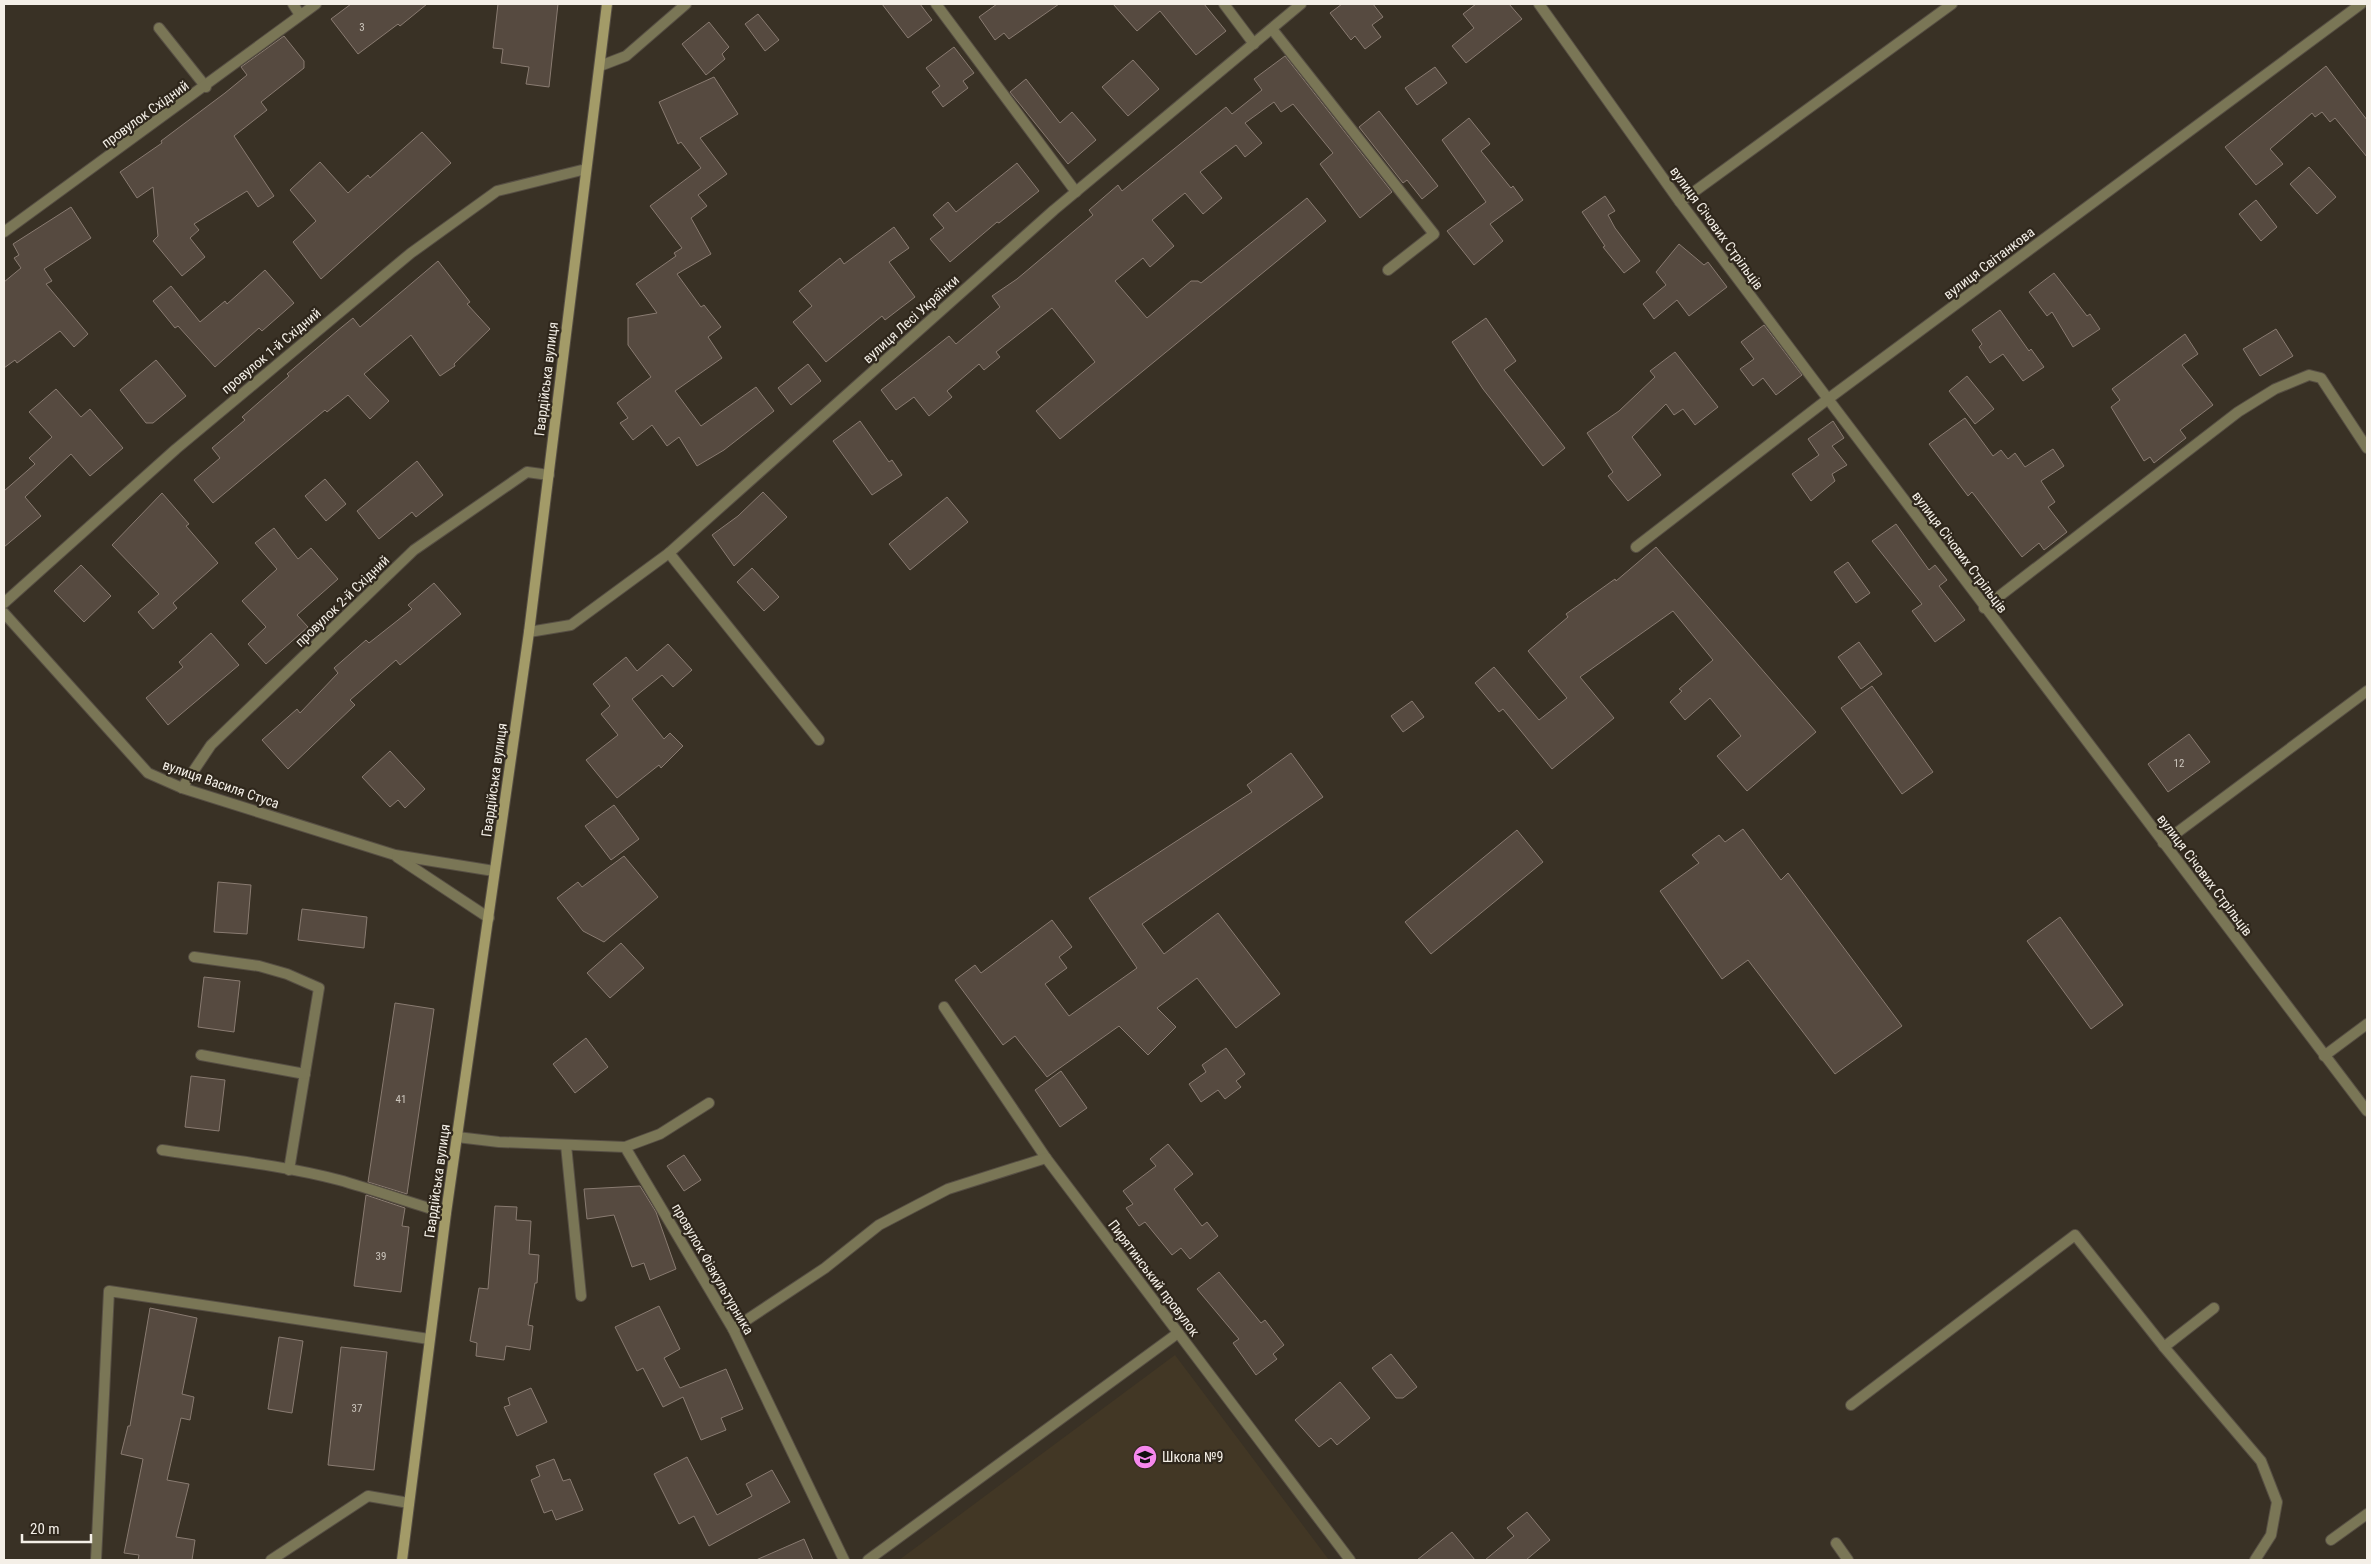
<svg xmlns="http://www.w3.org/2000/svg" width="2371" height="1564" font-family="'Roboto Condensed',sans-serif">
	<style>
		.built { fill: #423725 }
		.building { fill: #564a40; stroke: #897b71 }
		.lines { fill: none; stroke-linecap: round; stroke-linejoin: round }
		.service-casing { stroke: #574f44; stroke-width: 12 }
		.minor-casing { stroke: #574f44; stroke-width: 12 }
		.secondary-casing { stroke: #574f44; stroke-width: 12 }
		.service { stroke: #7a7656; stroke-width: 10 }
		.minor { stroke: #7a7656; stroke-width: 10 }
		.secondary { stroke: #a39b68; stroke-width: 10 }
		.labels { text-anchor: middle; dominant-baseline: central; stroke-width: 4.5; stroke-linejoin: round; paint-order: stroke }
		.number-label { font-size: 11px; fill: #ccc6bd }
		.street-label { font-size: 14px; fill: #f4efe7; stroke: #2f271c }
		.poi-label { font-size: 14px; fill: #f4efe7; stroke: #2f271c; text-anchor: start }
	</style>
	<rect width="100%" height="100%" fill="#393125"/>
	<!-- built -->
	<path class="built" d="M1175,1355L1329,1560H899Z"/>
	<!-- building -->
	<g class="building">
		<path d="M351,4H427L400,26L398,24L358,54L331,19Z"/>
		<path d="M498,4H558L549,87L526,84L529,67L501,63L503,49L493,48Z"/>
		<path d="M882,4H920L932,20L908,38Z"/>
		<path d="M997,4H1059L1009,39L1004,33L995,40L979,17Z"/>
		<path d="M1113,4H1204L1226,31L1196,55L1160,11L1137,31Z"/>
		<path d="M1342,4H1373L1383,17L1372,25L1381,37L1365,49L1355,36L1351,40L1330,13Z"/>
		<path d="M1476,4H1509L1522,19L1466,63L1452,46L1474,28L1463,14Z"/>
		<path d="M758,14L779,40L765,51L745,24Z"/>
		<path d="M709,22L729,47L722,54L725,59L706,75L682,44Z"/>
		<path d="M284,36L304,61V68L261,102L267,110L234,136L274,196L258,207L247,191L194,224L199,230L190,238L205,257L182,276L153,241L158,236L153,187L137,198L120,172L162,143L161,141L225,93L247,75L241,67Z"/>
		<path d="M954,47L974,73L963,81L968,88L943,107L932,92L940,86L926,68Z"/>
		<path d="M1285,56L1392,192L1360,218L1320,164L1333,153L1293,104L1281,112L1274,102L1245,123L1262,143L1245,157L1236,145L1200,172L1222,198L1203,214L1185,193L1152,220L1174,246L1150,267L1143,258L1115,281L1147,318L1191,281H1198L1201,283L1307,198L1326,221L1060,439L1036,411L1095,362L1052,308L996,352L1000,357L984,370L979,364L947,391L952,397L929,416L914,397L896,410L881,390L949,336L956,344L1000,307L992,296L1017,279L1093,215L1089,210L1118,185L1122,191L1226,107L1232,114L1262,90L1254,79Z"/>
		<path d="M1133,60L1159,89L1128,116L1102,87Z"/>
		<path d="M2326,66L2367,120V157L2335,118L2330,122L2322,112L2315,117L2312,113L2270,149L2283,164L2256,185L2225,147Z"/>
		<path d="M1435,67L1447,83L1417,105L1405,88Z"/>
		<path d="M714,77L738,114L700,138L727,174L698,195L707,206L691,218L711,254L677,274L701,307L704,305L721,327L708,337L722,358L675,391L701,426L756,387L774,411L724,450L697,466L679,437L667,446L652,425L633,440L620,423L628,418L617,403L651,377L628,345V318L657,313L636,284L676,256L674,253L682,248L650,206L701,168L681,142L678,144L659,102Z"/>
		<path d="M1026,79L1060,123L1072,112L1096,140L1068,164L1010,92Z"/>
		<path d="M1379,111L1438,186L1422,199L1407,180L1403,183L1359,127Z"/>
		<path d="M1469,118L1490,144L1481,151L1511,188L1513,186L1523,200L1490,224L1503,241L1474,265L1447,231L1486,202L1442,140Z"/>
		<path d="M422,132L451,163L321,279L293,242L316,221L290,190L320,162L348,193L368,175L370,178Z"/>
		<path d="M1017,163L1039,191L999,223L997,222L950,262L930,239L944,228L933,215L948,202L956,212Z"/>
		<path d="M2309,167L2336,197L2317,214L2290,184Z"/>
		<path d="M1605,196L1615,211L1608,215L1615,228L1640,261L1624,273L1603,247L1605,246L1582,212Z"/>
		<path d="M2256,200L2277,227L2261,241L2239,214Z"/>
		<path d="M71,207L91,238L44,269L52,281L46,284L88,334L74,347L60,331L17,363L15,360L4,368V282L21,268L14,258L19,255L13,244Z"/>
		<path d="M894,227L909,248L889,262L915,297L885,320L882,316L826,362L793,322L812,306L799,291L840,258L844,264Z"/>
		<path d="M1679,244L1704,265L1708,262L1727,287L1689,316L1677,300L1654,319L1643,304L1666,285L1656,272Z"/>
		<path d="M438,261L470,302L467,304L490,329L454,364L455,366L440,376L411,335L364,374L389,401L370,419L348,395L327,412L325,410L213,503L194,480L220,458L212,448L245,420L242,417L289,376L287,374L337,331L353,318L360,327Z"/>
		<path d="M265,270L294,303L262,331L259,328L215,367L178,326L175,328L153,301L171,286L200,322L225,301L227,304Z"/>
		<path d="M2054,273L2087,316L2090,314L2100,329L2073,347L2052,312L2047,316L2029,292Z"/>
		<path d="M2000,310L2029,351L2031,349L2044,367L2023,381L2003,354L1990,363L1979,347L1982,344L1972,330Z"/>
		<path d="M1486,318L1516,361L1504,370L1565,448L1543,466L1483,389L1452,342Z"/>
		<path d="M1764,325L1802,375L1776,395L1763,378L1753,386L1740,369L1754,359L1741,342Z"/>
		<path d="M2276,329L2293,356L2260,376L2243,349Z"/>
		<path d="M2185,334L2198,354L2182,365L2213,405L2180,430L2186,438L2154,463L2150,457L2144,461L2111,407L2120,400L2112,389Z"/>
		<path d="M1675,352L1718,407L1695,425L1683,409L1674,415L1666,404L1632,437L1661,475L1628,501L1608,476L1613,472L1587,433L1619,411L1655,377L1650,371Z"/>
		<path d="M156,360L186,396L153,423H146L120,390Z"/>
		<path d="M808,364L821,381L791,405L778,388Z"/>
		<path d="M1967,376L1994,409L1975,424L1949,391Z"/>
		<path d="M56,389L81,417L90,409L123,448L90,476L71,454L25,497L41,516L4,547V491L35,464L29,458L52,437L29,412Z"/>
		<path d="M1965,418L1993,456L2001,450L2008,459L2015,453L2025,467L2053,449L2064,466L2041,481L2055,502L2048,507L2067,532L2044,550L2039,543L2022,557L1972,492L1968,496L1929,444Z"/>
		<path d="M860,421L889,462L892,460L902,475L872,495L833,441Z"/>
		<path d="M1833,421L1844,438L1832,446L1847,465L1832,474L1835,481L1811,501L1792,474L1819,455L1808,439Z"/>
		<path d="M417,461L443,495L416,517L412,512L379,539L357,511Z"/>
		<path d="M325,479L346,504L326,521L305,496Z"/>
		<path d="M763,492L787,517L734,566L712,535L738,516Z"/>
		<path d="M162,493L189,524L186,526L218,563L173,603L177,608L153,629L138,612L159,594L112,545Z"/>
		<path d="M947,497L968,522L910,570L889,544Z"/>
		<path d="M1896,524L1929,570L1935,565L1947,580L1939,586L1965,620L1935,642L1912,611L1922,604L1872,541Z"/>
		<path d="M274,528L298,559L311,548L338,579L297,615L308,627L266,664L248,644L266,627L242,601L277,569L255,543Z"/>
		<path d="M1656,547L1816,732L1747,791L1717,756L1741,736L1710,698L1685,720L1670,702L1682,691L1679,689L1713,660L1673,611L1580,677L1614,718L1552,769L1503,709L1499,712L1475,683L1494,667L1539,720L1567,698L1528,651L1568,617L1566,614L1615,579L1616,581Z"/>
		<path d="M1848,562L1870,593L1856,603L1834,572Z"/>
		<path d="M81,565L111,596L84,622L54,591Z"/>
		<path d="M752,568L779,597L764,611L737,582Z"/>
		<path d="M434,583L461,614L400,665L396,660L350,700L355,705L288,769L262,740L297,709L300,713L338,673L334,668L366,640L369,643L412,609L408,605Z"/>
		<path d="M211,633L239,665L168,725L146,698L183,667L179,662Z"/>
		<path d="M1859,642L1882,674L1861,689L1838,657Z"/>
		<path d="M668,644L692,670L673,687L662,675L632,699L664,739L670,733L683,746L661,768L659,765L617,798L586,760L618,735L601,714L610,706L593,684L626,657L637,671Z"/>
		<path d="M1872,686L1933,772L1902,794L1841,708Z"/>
		<path d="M1412,701L1424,717L1403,732L1391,716Z"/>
		<path d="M2189,734L2210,762L2168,792L2148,764Z"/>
		<path d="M390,751L425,789L405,808L398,800L390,807L362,777Z"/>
		<path d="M1291,753L1323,797L1142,924L1164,954L1218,913L1280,994L1236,1028L1197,978L1157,1008L1176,1027L1148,1055L1119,1026L1047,1077L1015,1036L1003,1045L955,980L975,965L981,973L1052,920L1072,947L1059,957L1067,968L1045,984L1069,1016L1137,968L1089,898L1252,792L1247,785Z"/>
		<path d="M614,805L639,839L611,860L585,826Z"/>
		<path d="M1743,829L1781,880L1788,873L1902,1026L1835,1074L1748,960L1722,979L1660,891L1699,863L1692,855L1719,835L1725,842Z"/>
		<path d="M1517,830L1543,862L1431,954L1405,922Z"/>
		<path d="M624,856L658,897L604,942L583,931L557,898L578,882L582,887Z"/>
		<path d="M218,882L251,885L247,934L214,932Z"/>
		<path d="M302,909L367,917L364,948L298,940Z"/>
		<path d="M2060,917L2123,1005L2091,1029L2027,941Z"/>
		<path d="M621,943L644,968L610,998L587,973Z"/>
		<path d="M204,977L240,981L234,1032L198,1027Z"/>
		<path d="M395,1003L434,1009L407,1194L368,1182Z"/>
		<path d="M586,1038L608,1067L575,1093L553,1064Z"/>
		<path d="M1226,1048L1245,1074L1236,1081L1241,1087L1225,1099L1218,1090L1201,1102L1189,1084L1206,1072L1202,1065Z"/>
		<path d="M1061,1071L1087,1108L1060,1127L1035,1090Z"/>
		<path d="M191,1076L225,1080L219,1131L185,1127Z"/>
		<path d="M1168,1144L1193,1174L1174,1189L1202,1226L1207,1222L1218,1236L1190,1259L1181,1248L1172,1255L1145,1222L1139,1226L1126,1208L1133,1204L1123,1191L1156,1166L1150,1159Z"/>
		<path d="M684,1155L701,1180L684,1191L667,1166Z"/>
		<path d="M640,1186L656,1212L676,1269L650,1280L644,1263L632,1267L614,1215L587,1219L584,1189Z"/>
		<path d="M366,1195L405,1208L402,1226L409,1227L401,1292L354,1286Z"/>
		<path d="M495,1206L517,1207L516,1220L531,1221L529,1254L539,1255L537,1283H535L528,1325L533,1326L530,1350L506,1346L504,1360L476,1356L477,1343L470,1341L479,1288L488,1289Z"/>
		<path d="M1219,1272L1261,1323L1265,1320L1284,1345L1273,1354L1277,1359L1256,1375L1233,1343L1239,1339L1197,1289Z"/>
		<path d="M659,1306L680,1349L664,1358L680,1388L726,1369L743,1409L721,1418L726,1430L701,1440L683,1397L663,1407L643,1368L637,1371L615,1327Z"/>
		<path d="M150,1308L197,1318L182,1394L194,1397L190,1420L181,1418L167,1480L189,1484L176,1537L195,1540L192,1560H138L139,1555L124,1553L143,1459L121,1454L128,1426H130Z"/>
		<path d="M279,1337L303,1341L292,1413L268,1409Z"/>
		<path d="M341,1347L387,1352L374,1470L328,1465Z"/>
		<path d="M1391,1354L1417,1387L1403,1398H1396L1372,1368Z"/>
		<path d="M1340,1382L1370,1418L1337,1445L1331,1438L1319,1447L1295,1420Z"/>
		<path d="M531,1388L547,1422L517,1436L504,1407L510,1405L508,1398Z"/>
		<path d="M687,1457L717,1515L752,1496L746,1484L772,1470L790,1502L709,1546L694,1516L679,1524L654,1474Z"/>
		<path d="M554,1459L563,1481L570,1479L583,1510L556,1520L552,1510L544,1513L531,1480L540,1476L536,1466Z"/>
		<path d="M1527,1512L1550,1540L1526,1560H1485L1514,1536L1507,1528Z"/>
		<path d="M1452,1532L1475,1560H1417Z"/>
		<path d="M804,1539L813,1560H756Z"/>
	</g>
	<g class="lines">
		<!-- service casing -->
		<g class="service-casing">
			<g id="service">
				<path d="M159,28L206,87"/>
				<path d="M669,553L819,740"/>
				<path d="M194,957L259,966L287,974L319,988L289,1170"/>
				<path d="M201,1055L305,1074"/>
				<path d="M566,1145L581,1296"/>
				<path d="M625,1147L660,1134L709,1103"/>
				<path d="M162,1150C221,1159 282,1165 339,1180C375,1190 410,1203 446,1213"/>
				<path d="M2164,1347L2214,1308"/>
				<path d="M1851,1405L2075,1235L2164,1347L2261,1461L2277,1502L2271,1535L2255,1560"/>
				<path d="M2331,1540L2367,1514"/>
				<path d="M1836,1543L1848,1560"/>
				<path d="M96,1560L109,1291L429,1339"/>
				<path d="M271,1560L368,1496L409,1503"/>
				<path d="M868,1560L1178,1333"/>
			</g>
		</g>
		<!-- minor casing -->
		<g class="minor-casing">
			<g id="minor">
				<path d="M293,4L300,15"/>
				<path d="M936,4L1076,192"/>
				<path d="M1224,4L1254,44"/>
				<path d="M1539,4L1680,202L1828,399L2367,1111"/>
				<path d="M1272,29L1434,234L1388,270"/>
				<path d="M600,66L626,56L686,4"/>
				<path d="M1680,202L1952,4"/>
				<path d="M4,232L316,4"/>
				<path d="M1636,547L1828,399L2361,4"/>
				<path d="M4,603L176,449L411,253L497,191L586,169"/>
				<path d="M1984,608L2238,412L2275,389L2309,375L2321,378L2367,448"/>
				<path d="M4,613L148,773L182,788L395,855L494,871"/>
				<path d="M529,632L571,625L669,553L1054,210L1301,4"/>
				<path d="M182,788L211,745L414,550L527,472L549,475"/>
				<path d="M2163,843L2367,691"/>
				<path d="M397,857L489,918"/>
				<path d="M944,1007L1046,1158L1350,1560"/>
				<path d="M2324,1056L2367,1024"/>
				<path d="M457,1137L499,1142L625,1147L733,1329L844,1560"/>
				<path d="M733,1329L825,1268L879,1225L948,1189L1046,1158"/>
			</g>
		</g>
		<!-- secondary casing -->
		<g class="secondary-casing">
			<path id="secondary" d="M402,1560L446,1213L529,632L607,4"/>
		</g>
		<!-- service -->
		<use href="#service" class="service"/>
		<!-- minor -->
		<use href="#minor" class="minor"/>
		<!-- secondary -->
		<use href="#secondary" class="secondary"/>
	</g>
	<!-- icons -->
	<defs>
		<g id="school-disc" transform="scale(1.25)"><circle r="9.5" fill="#f688ed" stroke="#2f271c"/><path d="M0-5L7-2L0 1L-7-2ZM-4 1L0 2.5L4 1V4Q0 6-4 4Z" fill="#111"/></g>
	</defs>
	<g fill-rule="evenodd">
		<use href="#school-disc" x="1145" y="1457"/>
	</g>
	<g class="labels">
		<!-- number labels -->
		<g class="number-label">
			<text x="362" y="27">3</text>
			<text x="2179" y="763">12</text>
			<text x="401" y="1099">41</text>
			<text x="381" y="1256">39</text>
			<text x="357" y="1408">37</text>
		</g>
		<!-- street labels -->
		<g class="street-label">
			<text transform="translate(145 114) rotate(-36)">провулок Східний</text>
			<text transform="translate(1717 228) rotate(54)">вулиця Січових Стрільців</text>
			<text transform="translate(1989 263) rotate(-37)">вулиця Світанкова</text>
			<text transform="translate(911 319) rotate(-42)">вулиця Лесі Українки</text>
			<text transform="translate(271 351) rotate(-40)">провулок 1-й Східний</text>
			<text transform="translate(546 379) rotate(-83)">Гвардійська вулиця</text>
			<text transform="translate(1960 552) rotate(53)">вулиця Січових Стрільців</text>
			<text transform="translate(342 601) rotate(-44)">провулок 2-й Східний</text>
			<text transform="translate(494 780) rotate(-82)">Гвардійська вулиця</text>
			<text transform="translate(221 784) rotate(19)">вулиця Василя Стуса</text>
			<text transform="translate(2205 875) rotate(53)">вулиця Січових Стрільців</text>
			<text transform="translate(437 1181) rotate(-82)">Гвардійська вулиця</text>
			<text transform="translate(713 1269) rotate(60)">провулок Фізкультурника</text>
			<text transform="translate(1154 1278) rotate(53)">Пирятинський провулок</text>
		</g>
		<!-- poi labels -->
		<g class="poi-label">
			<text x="1162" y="1457">Школа №9</text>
		</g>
	</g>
	<!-- border -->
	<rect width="2371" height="1564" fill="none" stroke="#f4efe7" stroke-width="10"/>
	<!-- scale -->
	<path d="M22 1534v8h69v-8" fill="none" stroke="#f4efe7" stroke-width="2.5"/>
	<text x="30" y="1534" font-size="15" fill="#f4efe7" stroke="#2f271c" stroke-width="4" paint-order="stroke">20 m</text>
</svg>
